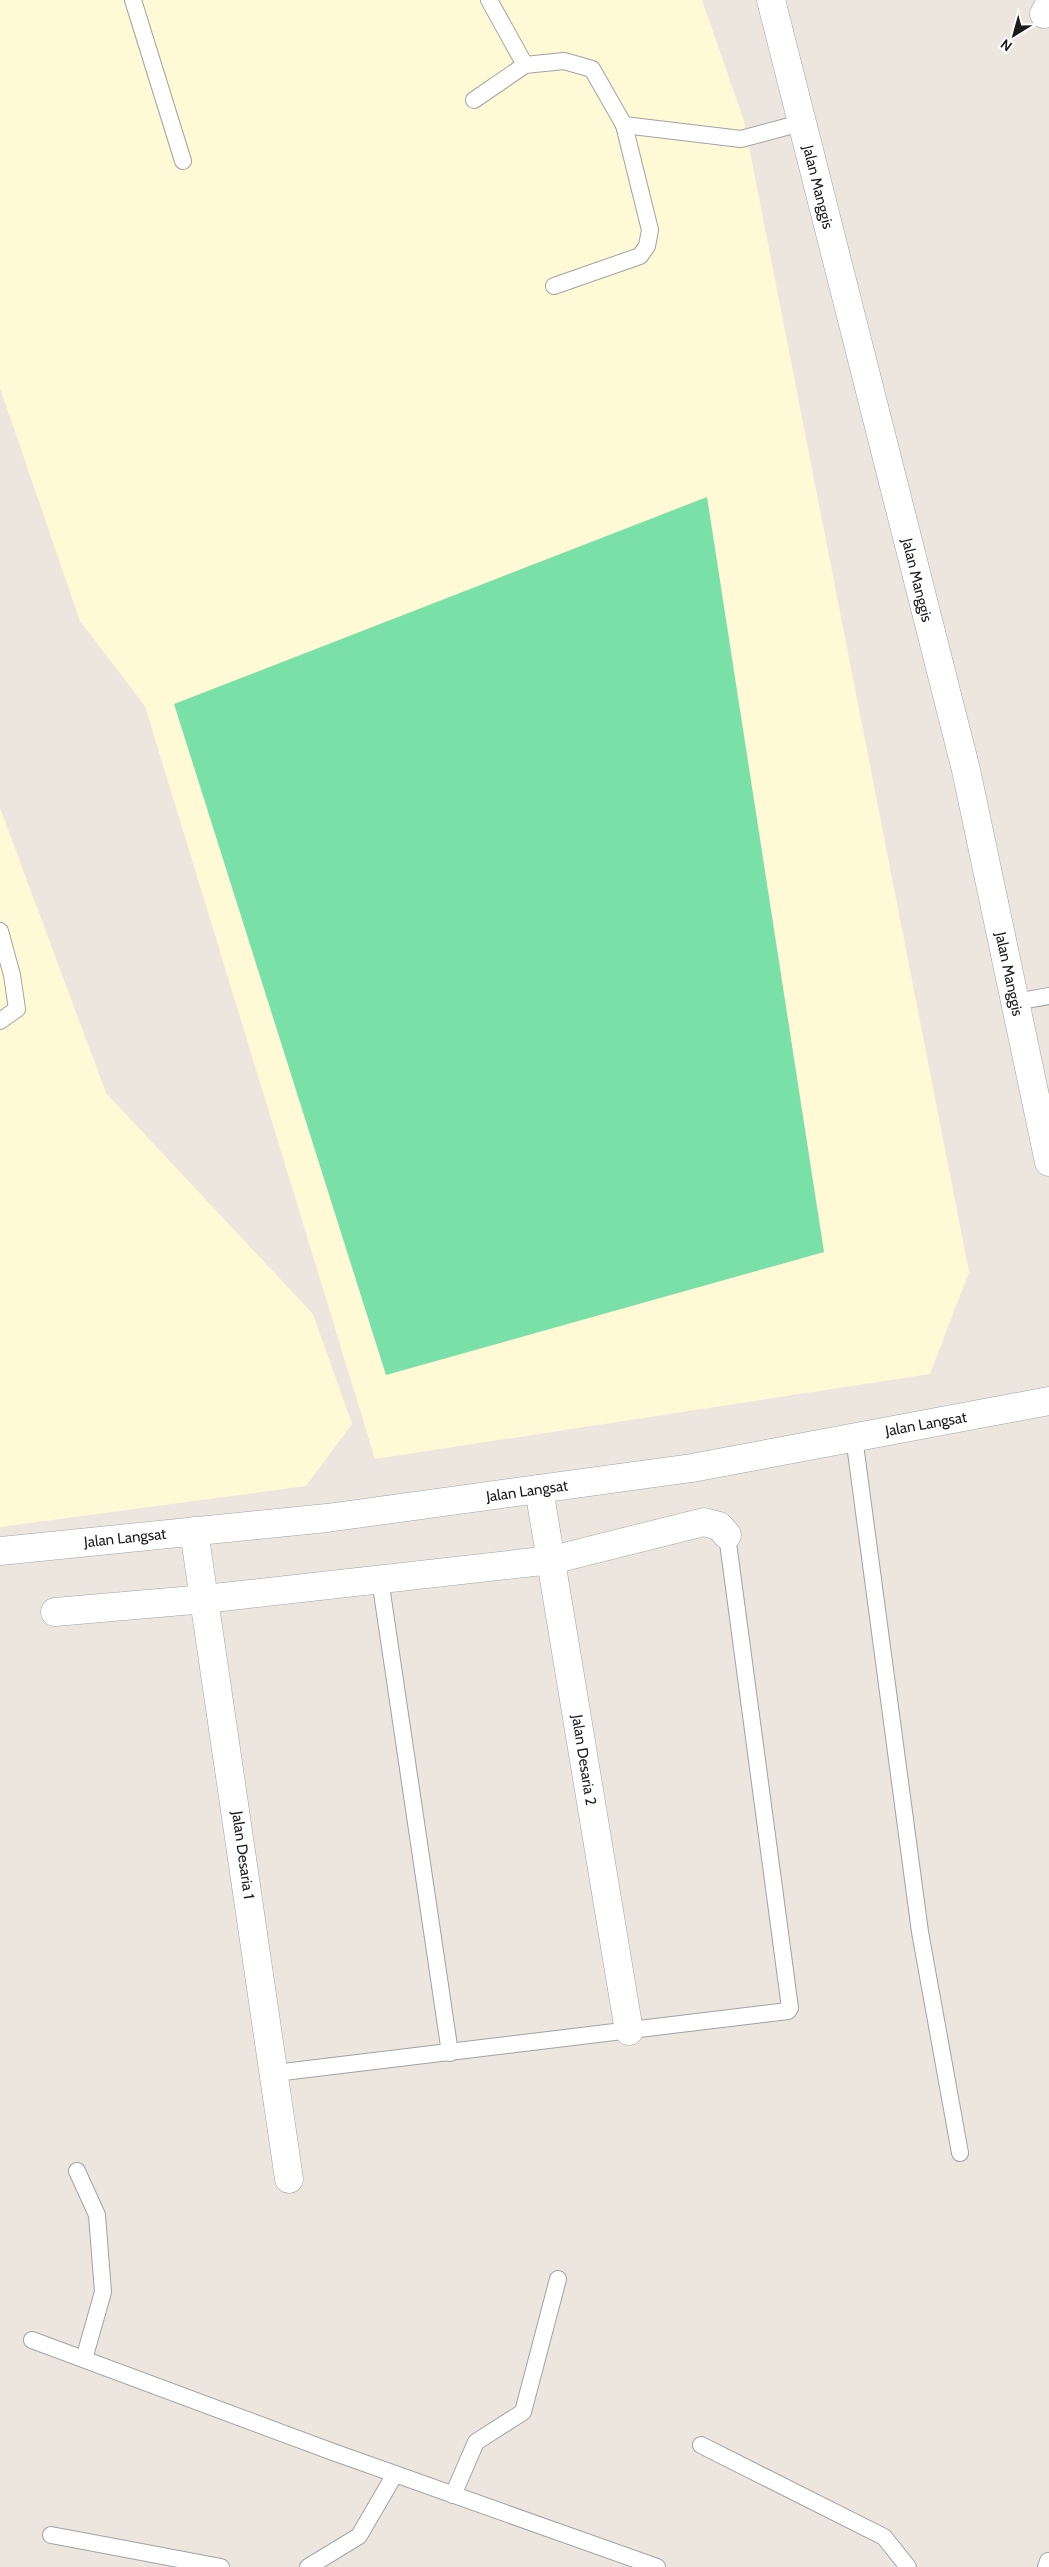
<svg xmlns="http://www.w3.org/2000/svg" width="1049" height="2567" font-family="Cabin,sans-serif">
	<style>
		.education { fill: #fff9d6 }
		.pitch { fill: #79e0a8 }
		.lines { fill: none; stroke-linecap: round; stroke-linejoin: round }
		.service-casing { stroke: #a2a2a2; stroke-width: 18 }
		.minor-casing { stroke: #a2a2a2; stroke-width: 29 }
		.tertiary-casing { stroke: #a2a2a2; stroke-width: 29 }
		.service { stroke: #fff; stroke-width: 16 }
		.minor { stroke: #fff; stroke-width: 28 }
		.tertiary { stroke: #fff; stroke-width: 28 }
		.labels { text-anchor: middle; dominant-baseline: central; stroke-width: 4; stroke-linejoin: round; paint-order: stroke }
		.street-label { font-size: 15px; fill: #1b1b1b; stroke: #fff }
	</style>
	<rect width="100%" height="100%" fill="#ede6df"/>
	<!-- education -->
	<g class="education">
		<path d="M0,0H702L744,121L969,1272L930,1374L375,1459L145,706L80,621L0,388Z"/>
		<path d="M0,808L106,1093L313,1314L352,1424L306,1486L0,1527Z"/>
	</g>
	<!-- pitch -->
	<path class="pitch" d="M707,497L824,1252L386,1375L174,704Z"/>
	<g class="lines">
		<!-- service casing -->
		<g class="service-casing">
			<g id="service">
				<path d="M133,0L183,161"/>
				<path d="M489,0L525,65"/>
				<path d="M474,100L525,65L564,61L592,69L624,125L741,139L801,123"/>
				<path d="M554,286L640,256L647,246L650,230L624,125"/>
				<path d="M0,931L12,975L17,1009L0,1021"/>
				<path d="M1015,1002L1049,996"/>
				<path d="M854,1437L920,1932L960,2153"/>
				<path d="M380,1579L450,2053"/>
				<path d="M275,2073L788,2011L790,2008L727,1535"/>
				<path d="M77,2171L97,2215L103,2292L84,2359"/>
				<path d="M32,2340L333,2452L657,2567"/>
				<path d="M701,2445L884,2537L908,2567"/>
				<path d="M453,2495L476,2442L523,2412L558,2279"/>
				<path d="M51,2535L221,2567"/>
				<path d="M308,2567L359,2536L395,2474"/>
				<path d="M1046,2567L1048,2561"/>
			</g>
		</g>
		<!-- minor casing -->
		<g class="minor-casing">
			<g id="minor">
				<path d="M1044,14L1049,5"/>
				<path d="M539,1489L629,2031"/>
				<path d="M194,1531L289,2179"/>
				<path d="M0,1551L327,1518L692,1468L1049,1401"/>
				<path d="M55,1612L205,1599L552,1560L704,1522L719,1526L727,1535"/>
			</g>
		</g>
		<!-- tertiary casing -->
		<g class="tertiary-casing">
			<path id="tertiary" d="M771,0L966,770L1049,1162"/>
		</g>
		<!-- service -->
		<use href="#service" class="service"/>
		<!-- minor -->
		<use href="#minor" class="minor"/>
		<!-- tertiary -->
		<use href="#tertiary" class="tertiary"/>
	</g>
	<g class="labels">
		<!-- street labels -->
		<g class="street-label">
			<text transform="translate(818 187) rotate(76)">Jalan Manggis</text>
			<text transform="translate(917 580) rotate(76)">Jalan Manggis</text>
			<text transform="translate(1009 974) rotate(78)">Jalan Manggis</text>
			<text transform="translate(926 1424) rotate(-10)">Jalan Langsat</text>
			<text transform="translate(527 1491) rotate(-8)">Jalan Langsat</text>
			<text transform="translate(125 1538) rotate(-6)">Jalan Langsat</text>
			<text transform="translate(584 1760) rotate(81)">Jalan Desaria 2</text>
			<text transform="translate(243 1855) rotate(82)">Jalan Desaria 1</text>
		</g>
	</g>
	<!-- north arrow -->
	<g transform="translate(1014 35) rotate(217)" stroke="#ffffff" stroke-width="4" paint-order="stroke">
	<path d="M0-4L9 19L0 12L-9 19Z" fill="#1b1b1b"/>
	<text y="-8" font-size="14" font-weight="bold" text-anchor="middle" fill="#1b1b1b">N</text>
	</g>
</svg>
